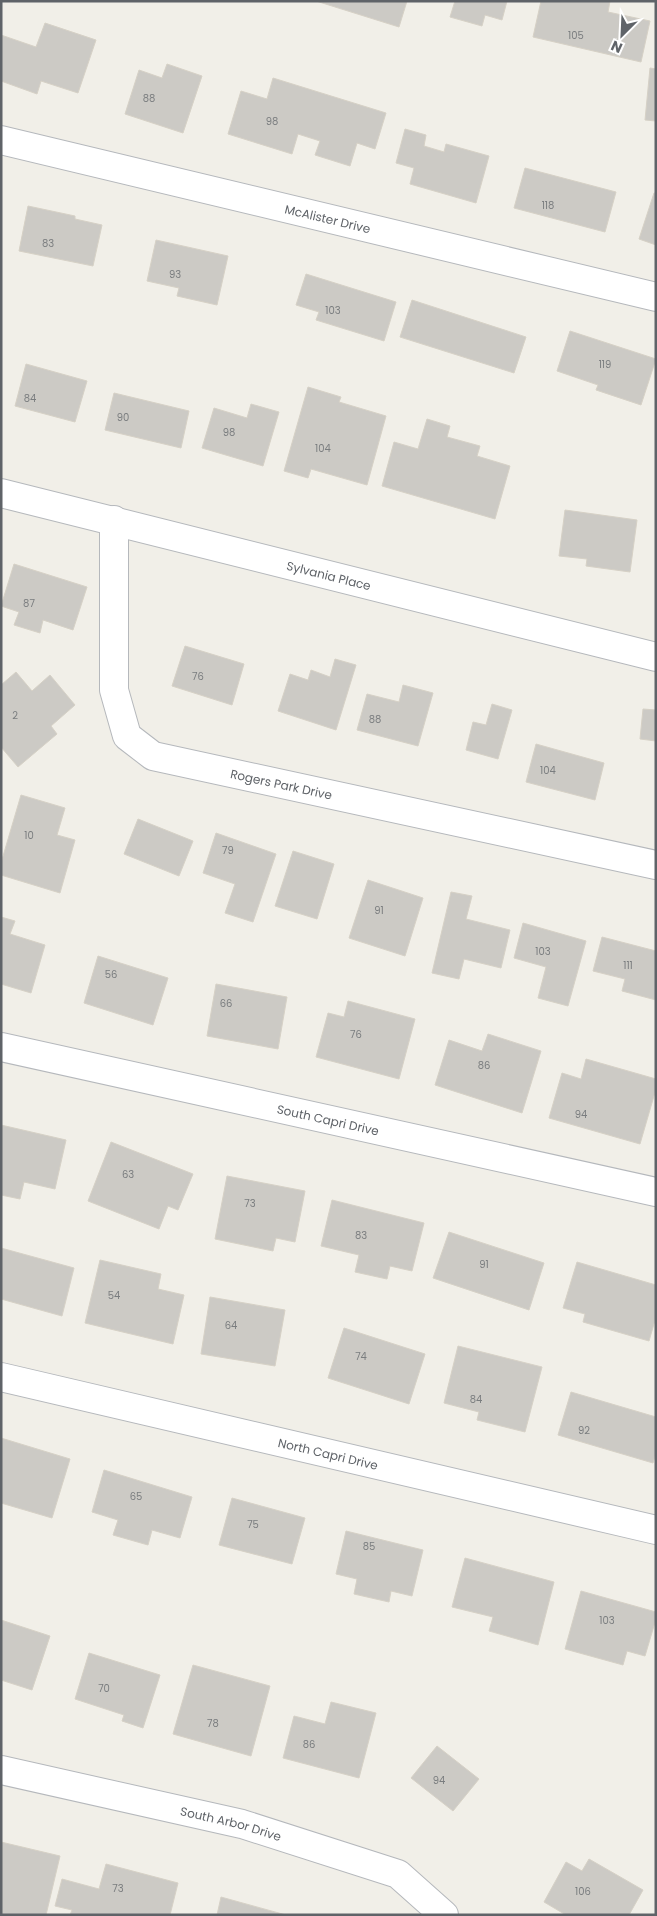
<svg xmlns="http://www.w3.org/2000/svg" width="657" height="1916" font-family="Poppins,sans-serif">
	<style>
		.building { fill: #cccac5; stroke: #d6d1c6 }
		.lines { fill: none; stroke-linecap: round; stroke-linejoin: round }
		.street-casing { stroke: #b5b8bc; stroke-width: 30 }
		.street { stroke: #fff; stroke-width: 28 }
		.labels { text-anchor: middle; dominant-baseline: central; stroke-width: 4; stroke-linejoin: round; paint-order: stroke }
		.number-label { font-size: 10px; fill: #7a7d7f }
		.street-label { font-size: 12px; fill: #5f6368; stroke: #fff }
	</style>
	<rect width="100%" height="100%" fill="#f1efe8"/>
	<!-- building -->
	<g class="building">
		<path d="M316,1H407L399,27Z"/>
		<path d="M455,1H507L502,20L485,15L482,26L450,17Z"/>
		<path d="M541,1H610L608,12L650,21L641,62L533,37Z"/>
		<path d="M45,23L96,40L78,93L41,81L37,94L1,81V35L36,47Z"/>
		<path d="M167,64L202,76L183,133L125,114L139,70L162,78Z"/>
		<path d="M650,68L656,69V121L645,120Z"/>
		<path d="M273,78L386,113L375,149L357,143L350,166L315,155L320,141L298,134L292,154L228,134L241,91L267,99Z"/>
		<path d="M405,129L426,135L424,146L444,152L446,144L489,156L476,203L410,184L414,168L396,163Z"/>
		<path d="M525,168L616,192L605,232L514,208Z"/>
		<path d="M654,193H656V245L639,239Z"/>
		<path d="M28,206L75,216V219L102,225L93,266L19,251Z"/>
		<path d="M156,240L228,256L217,305L177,296L179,288L147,281Z"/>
		<path d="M306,274L396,302L384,341L316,320L319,312L296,305Z"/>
		<path d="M412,300L526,337L514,373L400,337Z"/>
		<path d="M570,331L656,359L641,405L596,390L598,385L557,371Z"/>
		<path d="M26,364L87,381L75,422L15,406Z"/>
		<path d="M308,387L341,397L339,402L386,416L367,485L311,469L308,478L284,471Z"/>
		<path d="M114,393L189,411L181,448L105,430Z"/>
		<path d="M251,404L279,412L263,466L202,448L214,408L247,418Z"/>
		<path d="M427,419L450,426L447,437L480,446L477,456L510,466L495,519L382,486L394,442L418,449Z"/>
		<path d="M565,510L637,520L630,572L586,566L587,559L559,556Z"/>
		<path d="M14,564L87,587L73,630L43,620L40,633L14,625L19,612L1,606Z"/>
		<path d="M185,646L244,664L232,705L172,686Z"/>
		<path d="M335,659L356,665L336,730L278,711L290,674L308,680L311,670L330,677Z"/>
		<path d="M16,672L32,691L50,675L75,705L51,726L57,734L18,767L1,747V685Z"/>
		<path d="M403,685L433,693L418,746L357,730L367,694L399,702Z"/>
		<path d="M492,704L512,710L498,759L466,750L473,722L486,725Z"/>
		<path d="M643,709L656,710V741L640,739Z"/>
		<path d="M536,744L604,763L595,800L526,782Z"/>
		<path d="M21,795L65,808L57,835L75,840L60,893L1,875V863Z"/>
		<path d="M138,819L193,841L179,876L124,854Z"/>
		<path d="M216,833L276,854L253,922L225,913L235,884L203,873Z"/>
		<path d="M293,851L334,864L317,919L275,906Z"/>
		<path d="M368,880L423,898L405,956L349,938Z"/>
		<path d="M451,892L472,896L466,919L510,930L501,968L464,959L459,979L432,973Z"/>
		<path d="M1,917L15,921L10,934L45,945L31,993L1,984Z"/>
		<path d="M523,923L586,941L568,1006L538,998L546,967L514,958Z"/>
		<path d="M602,937L656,951V1000L622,991L625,979L593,971Z"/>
		<path d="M98,956L168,978L153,1025L84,1003Z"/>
		<path d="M216,984L287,997L278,1049L207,1036Z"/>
		<path d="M348,1001L415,1019L399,1079L316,1057L328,1013L344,1017Z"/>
		<path d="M488,1034L541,1051L522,1113L435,1085L449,1040L482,1051Z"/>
		<path d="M586,1059L656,1079V1089L640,1144L549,1118L562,1073L581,1079Z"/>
		<path d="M1,1125L66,1140L55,1189L24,1182L20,1199L1,1195Z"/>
		<path d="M111,1142L193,1174L178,1210L168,1206L159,1229L88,1201Z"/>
		<path d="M227,1176L305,1191L295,1242L276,1238L273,1251L215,1239Z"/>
		<path d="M332,1200L424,1223L412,1271L390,1266L387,1279L355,1272L359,1255L321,1246Z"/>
		<path d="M449,1232L544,1263L529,1310L433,1278Z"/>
		<path d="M1,1248L74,1268L62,1316L1,1299Z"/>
		<path d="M100,1260L161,1274L158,1289L184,1295L173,1344L85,1323Z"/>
		<path d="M577,1262L656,1285V1317L649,1341L583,1322L585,1314L563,1308Z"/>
		<path d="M210,1297L285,1310L275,1366L201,1354Z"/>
		<path d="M344,1328L425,1354L409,1404L328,1378Z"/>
		<path d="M458,1346L542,1367L525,1432L477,1420L479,1412L444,1403Z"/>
		<path d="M571,1392L656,1417V1453L653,1463L558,1435Z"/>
		<path d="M1,1438L70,1459L52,1518L1,1503Z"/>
		<path d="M104,1470L192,1497L180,1538L152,1530L148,1545L113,1535L118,1520L92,1512Z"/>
		<path d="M232,1498L305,1518L292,1564L219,1545Z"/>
		<path d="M346,1531L423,1550L412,1596L391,1591L389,1602L354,1594L357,1579L336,1574Z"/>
		<path d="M465,1558L554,1582L538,1645L489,1631L493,1617L452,1607Z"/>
		<path d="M581,1591L656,1612V1619L645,1656L627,1651L623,1665L565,1649Z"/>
		<path d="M1,1620L50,1636L32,1690L1,1680Z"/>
		<path d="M89,1653L160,1675L143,1728L122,1721L124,1715L75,1699Z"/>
		<path d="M193,1665L270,1686L251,1756L173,1734Z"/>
		<path d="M331,1702L376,1713L359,1778L283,1758L294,1716L325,1724Z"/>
		<path d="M437,1746L479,1779L453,1811L411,1778Z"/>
		<path d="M1,1842L60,1856L46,1915H1Z"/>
		<path d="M589,1859L643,1890L629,1915H566L544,1902L566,1862L582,1871Z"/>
		<path d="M106,1864L178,1883L170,1915H70L72,1910L55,1906L62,1879L99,1889Z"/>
		<path d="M221,1897L286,1915H217Z"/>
	</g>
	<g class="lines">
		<!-- street casing -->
		<g class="street-casing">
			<g id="street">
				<path id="s1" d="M1,140L656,297"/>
				<path id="s2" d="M1,493L656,657"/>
				<path id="s3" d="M114,520V690L127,736L153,756L656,865"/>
				<path id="s4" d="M1,1047L656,1192"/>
				<path id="s5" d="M1,1377L656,1530"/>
				<path id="s6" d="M1,1770L242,1824L398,1874L444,1915"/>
			</g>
		</g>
		<!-- street -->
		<use href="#street" class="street"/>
	</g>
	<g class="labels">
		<!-- number labels -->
		<g class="number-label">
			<text x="576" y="35">105</text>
			<text x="149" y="98">88</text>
			<text x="272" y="121">98</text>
			<text x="548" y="205">118</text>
			<text x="48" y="243">83</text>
			<text x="175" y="274">93</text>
			<text x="333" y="310">103</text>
			<text x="605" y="364">119</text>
			<text x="30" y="398">84</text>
			<text x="123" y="417">90</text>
			<text x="229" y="432">98</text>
			<text x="323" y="448">104</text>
			<text x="29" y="603">87</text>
			<text x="198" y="676">76</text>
			<text x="15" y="715">2</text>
			<text x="375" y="719">88</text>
			<text x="548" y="770">104</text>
			<text x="29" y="835">10</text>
			<text x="228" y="850">79</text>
			<text x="379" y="910">91</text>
			<text x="543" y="951">103</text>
			<text x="628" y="965">111</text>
			<text x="111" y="974">56</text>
			<text x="226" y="1003">66</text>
			<text x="356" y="1034">76</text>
			<text x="484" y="1065">86</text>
			<text x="581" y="1114">94</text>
			<text x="128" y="1174">63</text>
			<text x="250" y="1203">73</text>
			<text x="361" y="1235">83</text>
			<text x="484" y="1264">91</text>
			<text x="114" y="1295">54</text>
			<text x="231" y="1325">64</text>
			<text x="361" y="1356">74</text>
			<text x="476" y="1399">84</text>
			<text x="584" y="1430">92</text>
			<text x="136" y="1496">65</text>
			<text x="253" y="1524">75</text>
			<text x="369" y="1546">85</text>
			<text x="607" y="1620">103</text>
			<text x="104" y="1688">70</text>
			<text x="213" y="1723">78</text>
			<text x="309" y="1744">86</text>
			<text x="439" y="1780">94</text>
			<text x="118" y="1888">73</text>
			<text x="583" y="1891">106</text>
		</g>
		<!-- street labels -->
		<g class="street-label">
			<text stroke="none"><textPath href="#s1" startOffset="336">McAlister Drive</textPath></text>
			<text stroke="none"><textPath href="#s2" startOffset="338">Sylvania Place</textPath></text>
			<text stroke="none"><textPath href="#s3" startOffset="382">Rogers Park Drive</textPath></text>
			<text stroke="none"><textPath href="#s4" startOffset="335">South Capri Drive</textPath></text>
			<text stroke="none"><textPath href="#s5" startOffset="336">North Capri Drive</textPath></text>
			<text stroke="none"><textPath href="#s6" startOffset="236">South Arbor Drive</textPath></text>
		</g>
	</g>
	<!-- border -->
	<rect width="657" height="1916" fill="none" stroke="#5f6368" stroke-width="5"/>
	<!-- north arrow -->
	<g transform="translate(622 35) rotate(204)" stroke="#ffffff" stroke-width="4" paint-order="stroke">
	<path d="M0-4L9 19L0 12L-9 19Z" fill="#5f6368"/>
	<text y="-8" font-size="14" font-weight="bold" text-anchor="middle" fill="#5f6368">N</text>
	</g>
</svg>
